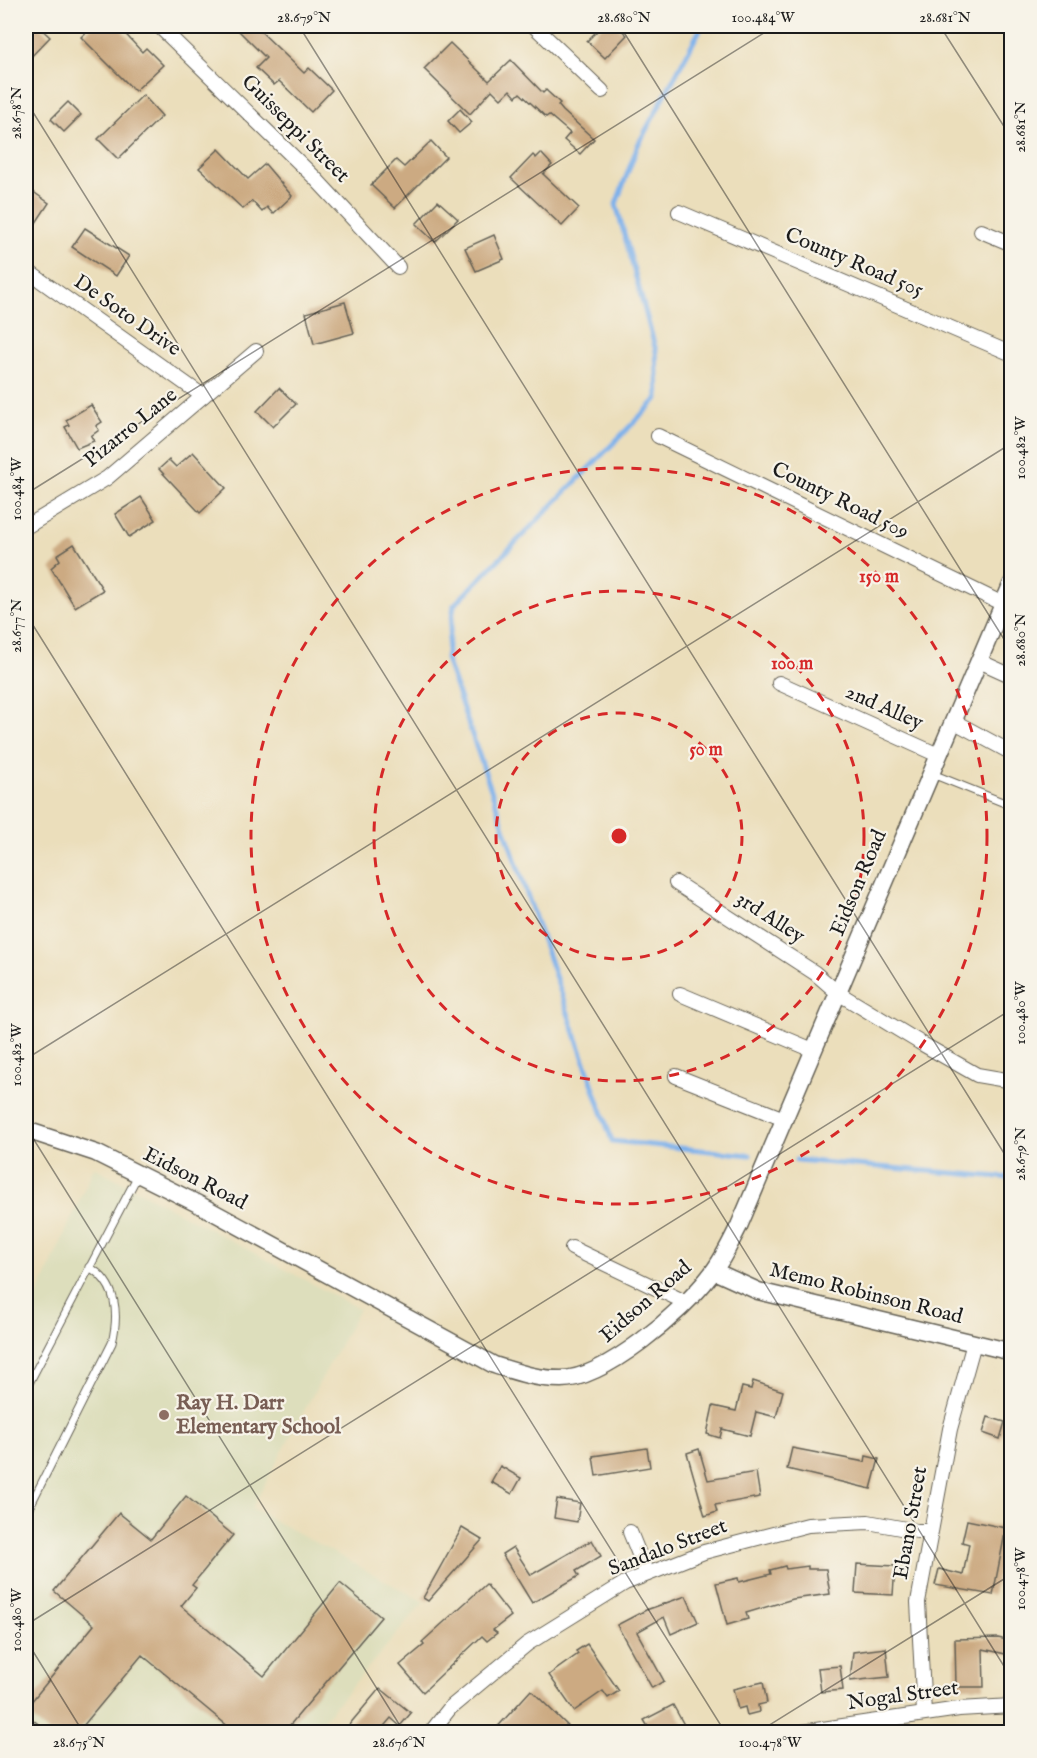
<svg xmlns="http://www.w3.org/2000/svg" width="1037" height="1758" font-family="'IM FELL English',serif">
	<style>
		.built { fill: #dddebc }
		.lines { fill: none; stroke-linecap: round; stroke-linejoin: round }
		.stream { stroke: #7db1eb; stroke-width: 5 }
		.building { fill: #ccaa82 }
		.service-casing { stroke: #646054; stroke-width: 9 }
		.minor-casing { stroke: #646054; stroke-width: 16 }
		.tertiary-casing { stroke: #646054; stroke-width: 19 }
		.service { stroke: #fff; stroke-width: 7 }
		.minor { stroke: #fff; stroke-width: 14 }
		.tertiary { stroke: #fff; stroke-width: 16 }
		.ticks { fill: none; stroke: #1c1c1c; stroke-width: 1.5; stroke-opacity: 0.45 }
		.ring { fill: none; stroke: #d62828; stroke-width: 3; stroke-dasharray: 10 8 }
		.education-dot { fill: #8d6e63; stroke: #f7f3e8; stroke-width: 2 }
		.labels { text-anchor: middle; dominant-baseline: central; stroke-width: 4.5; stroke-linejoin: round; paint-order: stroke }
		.street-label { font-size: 21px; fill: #1c1c1c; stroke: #f7f3e8 }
		.education-label { font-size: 21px; font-weight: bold; fill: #785e54; stroke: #f7f3e8; text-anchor: start }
		.centre { fill: #d62828; stroke: #f7f3e8; stroke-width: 3 }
		.ring-label { font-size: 18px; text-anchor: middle; font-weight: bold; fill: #d62828; stroke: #f7f3e8; stroke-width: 4.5; stroke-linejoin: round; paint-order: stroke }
		.neatline { fill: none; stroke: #1c1c1c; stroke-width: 2 }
		.ticks-label { font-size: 15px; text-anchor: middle; fill: #1c1c1c }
	</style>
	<rect width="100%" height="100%" fill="#f7f3e8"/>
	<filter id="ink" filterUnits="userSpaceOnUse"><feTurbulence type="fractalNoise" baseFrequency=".0167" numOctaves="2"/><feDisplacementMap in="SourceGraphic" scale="12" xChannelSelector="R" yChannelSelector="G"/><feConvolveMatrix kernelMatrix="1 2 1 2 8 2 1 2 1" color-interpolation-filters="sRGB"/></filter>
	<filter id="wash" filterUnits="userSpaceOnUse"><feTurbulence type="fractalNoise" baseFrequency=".008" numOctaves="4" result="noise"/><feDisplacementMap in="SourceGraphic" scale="24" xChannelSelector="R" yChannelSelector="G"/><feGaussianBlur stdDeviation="1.35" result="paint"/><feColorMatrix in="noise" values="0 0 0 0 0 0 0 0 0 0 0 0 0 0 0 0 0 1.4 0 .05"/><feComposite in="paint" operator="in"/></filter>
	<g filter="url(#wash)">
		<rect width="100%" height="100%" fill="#ebdebb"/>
		<!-- built -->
		<path class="built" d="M94,1167L359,1309L252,1508L424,1602L313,1732H26V1322Z"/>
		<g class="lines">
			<!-- stream -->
			<g class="stream">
				<path d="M702,26L638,145L616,204L656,351L658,398L454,605L446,659L612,1141L750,1155"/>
				<path d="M796,1160L1012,1178"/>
			</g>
		</g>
		<g id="blocks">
			<!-- building -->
			<g class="building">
				<path d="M26,26H38L50,37L26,62Z"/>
				<path d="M93,26H118L142,52L146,48L163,65L135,91L81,37Z"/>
				<path d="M234,26H255L304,73L309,68L332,90L311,112L279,81L274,85L256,68L266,58Z"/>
				<path d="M602,26H617L627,35L605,58L587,41Z"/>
				<path d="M450,43L489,81L511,60L543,93L546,90L548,92L560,103L558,105L563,111L594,139L580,154L564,140L570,133L549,115L546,117L520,93L516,97L510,90L501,99L492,90L470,114L424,69Z"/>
				<path d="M143,95L162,116L118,159L98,139Z"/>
				<path d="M68,102L81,115L64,132L51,119Z"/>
				<path d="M460,109L472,122L459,133L448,121Z"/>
				<path d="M431,141L446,157L395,208L371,185L396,160L404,167Z"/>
				<path d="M219,149L248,179L265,164L292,196L273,214L267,207L262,212L252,201L243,209L199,168Z"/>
				<path d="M541,153L552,165L543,174L579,208L562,226L511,178L533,155L536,158Z"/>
				<path d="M32,191L49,203L26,238V200Z"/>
				<path d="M438,201L458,219L435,242L416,224Z"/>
				<path d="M85,228L129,256L116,276L72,247Z"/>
				<path d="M494,235L504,259L476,271L465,248Z"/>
				<path d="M345,302L354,333L314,344L306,313Z"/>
				<path d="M279,388L296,404L273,427L257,411Z"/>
				<path d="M91,405L102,422L96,426L99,430L91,436L94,441L77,448L65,427L69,425L66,420Z"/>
				<path d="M193,452L226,488L200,513L159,469L169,460L176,467Z"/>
				<path d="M141,497L156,520L129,537L115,514Z"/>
				<path d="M74,544L103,590L75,607L51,568L60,560L57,555Z"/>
				<path d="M753,1381L783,1391L776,1417L756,1412L750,1436L722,1429L720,1438L707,1434L713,1406L736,1411L742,1387L751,1389Z"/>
				<path d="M988,1417L1005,1422L1000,1439L983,1433Z"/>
				<path d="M647,1448L650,1467L596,1476L593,1456Z"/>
				<path d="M792,1448L865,1462L866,1456L879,1459L871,1489L787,1469Z"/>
				<path d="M699,1449L708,1480L756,1472L760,1497L715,1505L717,1512L705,1516L687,1453Z"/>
				<path d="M500,1466L521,1478L512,1494L491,1482Z"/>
				<path d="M186,1496L233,1535L192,1585L196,1588L181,1606L264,1676L340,1583L381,1617L284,1732H235L142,1655L78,1732H48L26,1714V1708L94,1625L54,1591L119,1513L151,1539Z"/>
				<path d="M557,1499L580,1503L577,1522L554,1518Z"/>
				<path d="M967,1520L1006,1528L993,1595L935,1585L939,1569L963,1575L969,1544L962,1542Z"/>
				<path d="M462,1528L482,1540L428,1601L423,1598Z"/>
				<path d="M592,1540L601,1556L576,1571L579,1576L532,1603L502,1554L513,1547L531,1575Z"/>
				<path d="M857,1564L895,1566L893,1595L855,1593Z"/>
				<path d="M785,1566L786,1569L808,1566V1569H826L830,1594L793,1599L746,1613L748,1619L727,1625L716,1583L738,1578L739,1582L771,1574L770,1570Z"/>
				<path d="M486,1584L511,1616L493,1630L497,1633L487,1641L482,1636L423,1692L400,1665L424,1645L422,1642Z"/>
				<path d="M686,1596L698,1622L671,1634L664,1617L637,1632L664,1681L652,1688L617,1625L646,1610Z"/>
				<path d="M998,1638L1011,1641L1010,1655L983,1649L984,1687H956L955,1639Z"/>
				<path d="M587,1644L619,1691L608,1698L603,1691L574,1711L549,1675L578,1654L576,1651Z"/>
				<path d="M886,1648L889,1677L850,1681L853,1652Z"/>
				<path d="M840,1666L843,1690L821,1692L818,1668Z"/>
				<path d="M763,1682L767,1703L758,1705L759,1712L747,1715L745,1707L738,1709L733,1689Z"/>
				<path d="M380,1688L411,1713L400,1726L391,1718L379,1732H343Z"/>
				<path d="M531,1690L574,1732H493Z"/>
				<path d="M673,1705L688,1732H651L644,1720Z"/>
			</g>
		</g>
	</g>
	<g filter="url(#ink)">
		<use href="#blocks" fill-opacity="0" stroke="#646054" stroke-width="1.5"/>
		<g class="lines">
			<!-- service casing -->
			<g class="service-casing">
				<g id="service">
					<path d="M930,773L1012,806"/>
					<path d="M26,1389L138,1175"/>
					<path d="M26,1514L112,1343C119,1314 117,1283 89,1267"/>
				</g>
			</g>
			<!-- minor casing -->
			<g class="minor-casing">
				<g id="minor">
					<path d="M159,26L314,177L398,267"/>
					<path d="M534,26L602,91"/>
					<path d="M679,212L1012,354"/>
					<path d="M981,231L1012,244"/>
					<path d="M26,270L203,396"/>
					<path d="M658,436L1003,604"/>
					<path d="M26,527L107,478L256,351"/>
					<path d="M979,661L1012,676"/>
					<path d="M779,683L938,755"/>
					<path d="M953,721L1012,753"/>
					<path d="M676,883L815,973L838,993L919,1042L977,1075L1012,1081"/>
					<path d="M680,994L813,1050"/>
					<path d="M676,1076L784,1119"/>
					<path d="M572,1248L685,1302"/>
					<path d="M630,1532L647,1574"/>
					<path d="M924,1713L918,1602L950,1429L974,1343"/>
					<path d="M431,1732L450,1708L527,1644L625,1583L704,1552L808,1525L868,1522L917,1531H930"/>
					<path d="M802,1732L959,1709L1012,1706"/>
				</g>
			</g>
			<!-- tertiary casing -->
			<g class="tertiary-casing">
				<g id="tertiary">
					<path d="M26,1130L96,1153L202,1206L494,1365C516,1372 537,1379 561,1379C605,1379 683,1311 709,1277C722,1262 730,1243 739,1226L1012,583"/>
					<path d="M714,1271L758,1291L1012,1352"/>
				</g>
			</g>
			<!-- service -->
			<use href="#service" class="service"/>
			<!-- minor -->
			<use href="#minor" class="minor"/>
			<!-- tertiary -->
			<use href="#tertiary" class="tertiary"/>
		</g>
	</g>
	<!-- ticks -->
	<path class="ticks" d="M299,26L1012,1166M620,26L1012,652M940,26L1012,139M26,101L1012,1679M26,494L775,26M26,614L725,1732M26,1059L1012,443M26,1127L404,1732M26,1625L1012,1009M26,1640L83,1732M758,1732L1012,1574"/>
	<!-- distance rings -->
	<g class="ring">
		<circle cx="619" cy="836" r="123"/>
		<circle cx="619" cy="836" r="245"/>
		<circle cx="619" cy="836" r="368"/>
	</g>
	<!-- markers -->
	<circle class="education-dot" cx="164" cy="1415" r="6"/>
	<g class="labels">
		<!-- street labels -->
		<g class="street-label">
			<text transform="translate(295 129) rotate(45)">Guisseppi Street</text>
			<text transform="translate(854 263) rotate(23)">County Road 505</text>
			<text transform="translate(127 316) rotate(35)">De Soto Drive</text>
			<text transform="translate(131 428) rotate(-39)">Pizarro Lane</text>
			<text transform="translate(840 501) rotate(26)">County Road 509</text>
			<text transform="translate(884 708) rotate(24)">2nd Alley</text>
			<text transform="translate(859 883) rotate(-67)">Eidson Road</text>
			<text transform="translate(770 918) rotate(33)">3rd Alley</text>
			<text transform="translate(195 1179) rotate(27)">Eidson Road</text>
			<text transform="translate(866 1294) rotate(14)">Memo Robinson Road</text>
			<text transform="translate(646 1302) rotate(-41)">Eidson Road</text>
			<text transform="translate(911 1523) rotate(-80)">Ebano Street</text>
			<text transform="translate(668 1548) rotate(-21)">Sandalo Street</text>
			<text transform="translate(903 1696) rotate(-8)">Nogal Street</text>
		</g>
		<!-- education labels -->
		<g class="education-label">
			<text x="176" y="1403">Ray H. Darr<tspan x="176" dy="24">Elementary School</tspan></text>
		</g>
	</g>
	<circle cx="619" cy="836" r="9" class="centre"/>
	<g class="ring-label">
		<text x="879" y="582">150 m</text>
		<text x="792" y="669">100 m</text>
		<text x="706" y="755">50 m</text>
	</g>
	<!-- margin -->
	<rect width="1037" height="1758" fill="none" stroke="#f7f3e8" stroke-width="66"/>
	<rect x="33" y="33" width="971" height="1692" class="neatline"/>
	<g class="ticks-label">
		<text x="304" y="22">28.679°N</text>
		<text x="624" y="22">28.680°N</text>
		<text x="763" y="22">100.484°W</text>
		<text x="945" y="22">28.681°N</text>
		<text transform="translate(16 113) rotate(-90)" y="5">28.678°N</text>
		<text transform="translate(1020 127) rotate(-90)" y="5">28.681°N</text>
		<text transform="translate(1020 448) rotate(-90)" y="5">100.482°W</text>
		<text transform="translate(16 489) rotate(-90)" y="5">100.484°W</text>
		<text transform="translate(16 626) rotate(-90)" y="5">28.677°N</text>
		<text transform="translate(1020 640) rotate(-90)" y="5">28.680°N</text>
		<text transform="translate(1020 1013) rotate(-90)" y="5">100.480°W</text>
		<text transform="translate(16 1055) rotate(-90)" y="5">100.482°W</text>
		<text transform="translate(1020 1154) rotate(-90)" y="5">28.679°N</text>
		<text transform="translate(1020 1579) rotate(-90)" y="5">100.478°W</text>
		<text transform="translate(16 1620) rotate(-90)" y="5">100.480°W</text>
		<text x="79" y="1747">28.675°N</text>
		<text x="399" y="1747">28.676°N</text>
		<text x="770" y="1747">100.478°W</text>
	</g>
</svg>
